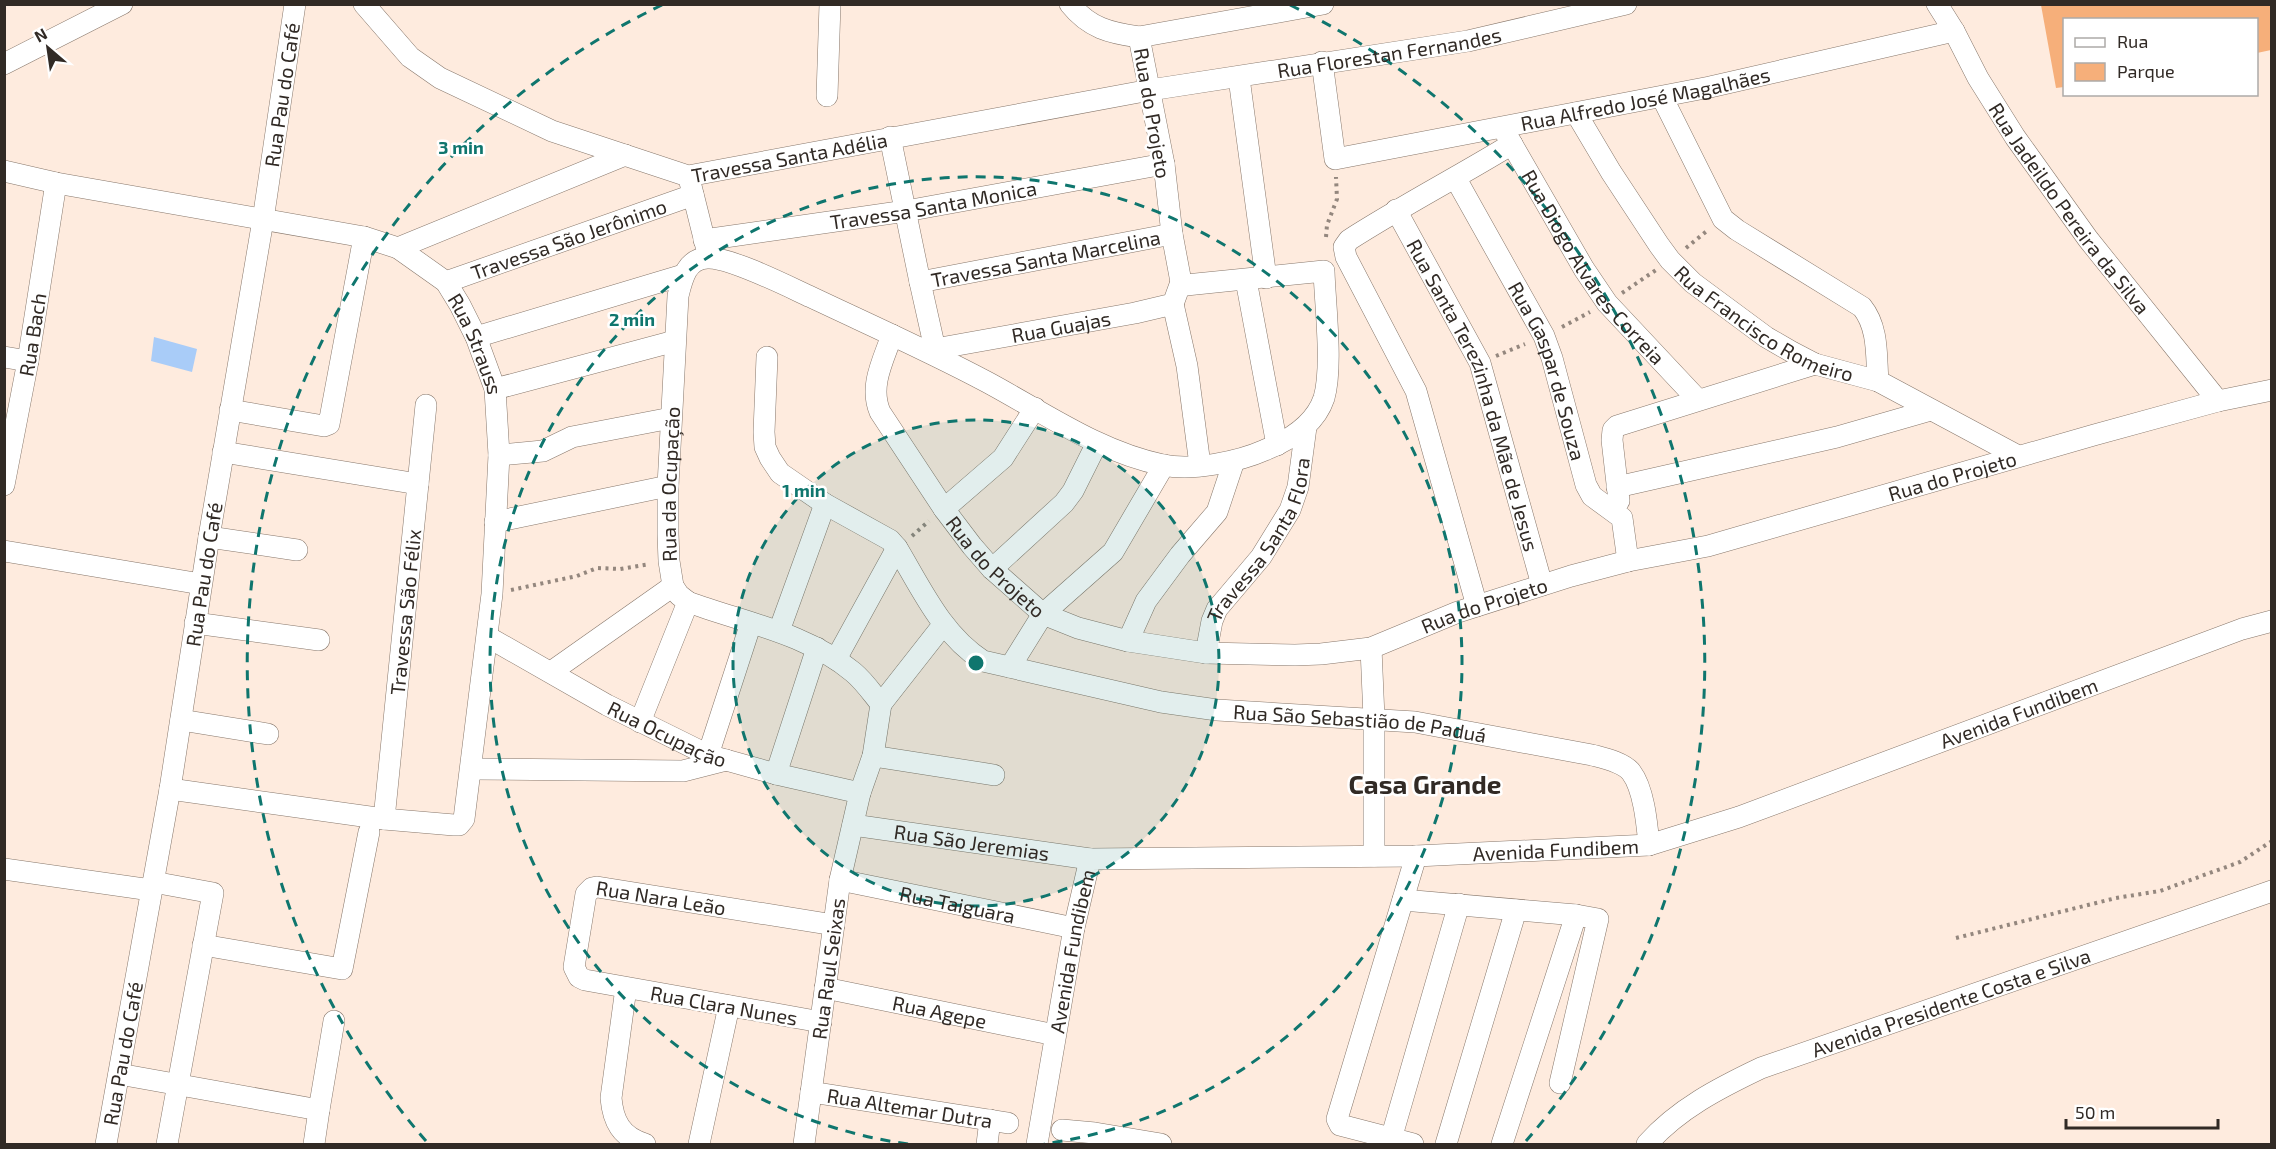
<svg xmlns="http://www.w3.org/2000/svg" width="2276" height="1149" font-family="'Exo 2',sans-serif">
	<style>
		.green { fill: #f6af7a }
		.building { fill: #a9ccf8 }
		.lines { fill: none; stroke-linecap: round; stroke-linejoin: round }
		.minor-casing { stroke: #87776b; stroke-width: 22 }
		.path { stroke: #94877e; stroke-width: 4; stroke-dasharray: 3 4.5; stroke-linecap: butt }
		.minor { stroke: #fff; stroke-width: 21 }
		.ring { fill: none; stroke: #0f766e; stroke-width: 3; stroke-dasharray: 10 8 }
		.labels { text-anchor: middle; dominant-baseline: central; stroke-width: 5; stroke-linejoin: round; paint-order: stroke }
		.street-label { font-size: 20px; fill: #312a25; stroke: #fff }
		.district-label { font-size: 26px; font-weight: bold; fill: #312a25; stroke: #fff }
		.centre { fill: #0f766e; stroke: #fff; stroke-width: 3 }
		.ring-label { font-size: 18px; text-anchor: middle; font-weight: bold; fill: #0f766e; stroke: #fff; stroke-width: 5; stroke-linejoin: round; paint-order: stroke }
	</style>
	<rect width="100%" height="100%" fill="#feebde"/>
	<!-- green -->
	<path class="green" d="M2041,5H2271V50L2257,53L2256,20H2064V87L2056,88Z"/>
	<!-- building -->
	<path class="building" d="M154,337L197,349L192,372L151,361Z"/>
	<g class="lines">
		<!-- minor casing -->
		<g class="minor-casing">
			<g id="minor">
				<path id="s1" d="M364,4L410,57L440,78L552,131L688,176L1150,90L1468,41L1626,4"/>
				<path d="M1070,4C1089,28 1110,33 1139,37L1323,4"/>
				<path id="s2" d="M1937,4L1954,31L1978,78L2015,137L2088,239L2218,401"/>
				<path id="s3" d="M1322,62L1335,159L1710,87L1954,31"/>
				<path d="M4,64L122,4"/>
				<path d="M1239,78L1266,278"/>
				<path d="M827,96L830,4"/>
				<path d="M1662,97L1723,219L1737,230L1862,307C1879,328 1876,357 1878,381"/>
				<path id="s4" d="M1576,113L1611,172L1659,245L1670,260L1693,283L1766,337L1792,352L1815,364L1878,381L2018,456"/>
				<path id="s5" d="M1505,132L1584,269L1607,303L1698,400"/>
				<path d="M890,137L920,282L935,349"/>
				<path id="s6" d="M4,171L56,183L364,237L398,248L446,282L460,305L476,337L495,389L499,455L492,594L464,819L459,825H454L384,819L170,789"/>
				<path id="s7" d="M1456,179L1544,336L1552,358L1586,485L1592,496L1622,518L1628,561"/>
				<path d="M690,182L708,254"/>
				<path id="s8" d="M1396,210L1480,363L1542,585"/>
				<path id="s9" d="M704,240L906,211L1164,164"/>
				<path d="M398,248L625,155"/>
				<path d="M1246,280L1277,445"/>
				<path id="s10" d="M446,282L693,195"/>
				<path id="s11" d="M920,282L1172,234"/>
				<path d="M1173,304L1187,366L1200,465"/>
				<path id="s12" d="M892,335C883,361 869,386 880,412L944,509L972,546L992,569L1043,614L1078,628L1128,641L1206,653L1295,655L1321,654L1371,648L1458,612L1571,576L1628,561L1708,546L2094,435L2218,401L2272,390"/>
				<path d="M476,337L683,275"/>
				<path id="s13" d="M923,348L935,349L1135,313L1173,304L1181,282"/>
				<path d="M4,357L28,361"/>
				<path id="s14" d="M767,357L764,432L765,447L770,458L780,473L825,504L890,540L897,548C921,588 942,635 983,661L1161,702L1217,710L1415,722L1592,755C1603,758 1623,762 1631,772C1644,789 1647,824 1649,845"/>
				<path d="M495,389L675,341"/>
				<path d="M230,410L324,426L329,424L364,237"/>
				<path d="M223,452L418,484"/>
				<path d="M499,455L543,451L572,437L671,418"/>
				<path id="s15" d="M4,485L28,361L56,183"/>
				<path d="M1617,487L1837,437L1931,410"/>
				<path d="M1619,501L1612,440L1613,430L1617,426L1815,364"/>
				<path d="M944,509L1003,458L1035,408"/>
				<path d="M495,522L668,486"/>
				<path d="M209,537L297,550"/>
				<path d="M4,551L201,584"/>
				<path d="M992,569L1064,503L1073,491L1097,443"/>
				<path d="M1477,606L1416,391L1346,257L1344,247L1349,240C1402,206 1458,177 1512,144"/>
				<path d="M195,623L319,640"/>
				<path d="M779,631L825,504"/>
				<path id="s16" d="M488,637L607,705L708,755L776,774L860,793"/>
				<path d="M1128,641L1146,601L1180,555L1217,512L1234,461"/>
				<path d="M1371,648L1374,718V856"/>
				<path id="s17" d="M1206,653L1212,621L1217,609L1261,557L1290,510L1298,487L1306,427"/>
				<path d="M836,659L897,548"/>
				<path d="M1010,667L1043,614L1113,552L1164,465"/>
				<path d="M551,672L673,586"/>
				<path d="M881,704L943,625"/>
				<path d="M181,720L268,734"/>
				<path d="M640,722L688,602"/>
				<path d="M708,755L751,623"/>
				<path d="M873,756L994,775"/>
				<path d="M472,769L683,771L726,760"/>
				<path d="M776,774L817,648"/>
				<path id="s18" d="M384,819L426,405"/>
				<path id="s19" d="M853,825L1090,859"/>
				<path d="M4,869L151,890"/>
				<path id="s20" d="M840,880L1074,928"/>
				<path d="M153,882L213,893L167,1144"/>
				<path d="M1403,900L1576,915L1598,919L1560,1083"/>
				<path d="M203,945L342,969L369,832"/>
				<path d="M626,988L611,1098C613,1121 621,1137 645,1144"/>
				<path id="s21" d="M825,988L1055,1035"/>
				<path id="s22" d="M821,1022L585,980L579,977L574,967L586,894L592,888L597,887L834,925"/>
				<path d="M119,1074L319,1110L334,1021"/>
				<path id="s23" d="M811,1092L1008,1123"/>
				<path d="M1062,1130L1095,1133L1161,1144"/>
				<path d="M1391,1139L1459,904"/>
				<path id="s24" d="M106,1144L170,789L209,537L263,220L295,4"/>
				<path d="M314,1144L319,1110"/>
				<path d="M699,1144L729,1006"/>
				<path id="s25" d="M804,1144L840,880L860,793L873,756L881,704C872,693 864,681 853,672C806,633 745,623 688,602L679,595L673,586L669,561L668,534V486L678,296C682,279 687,257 709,258C732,258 789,287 811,297C870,325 929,351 987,382C1043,412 1099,452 1163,465C1192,471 1238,462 1265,450C1290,440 1315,425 1324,398C1333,367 1325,304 1324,271L1186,285L1181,282L1172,234L1164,164L1139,37"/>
				<path d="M987,1144L990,1120"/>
				<path id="s26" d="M1037,1144L1074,928L1090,859L1416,856L1649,845L1739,817L2242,629L2272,621"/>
				<path d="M1413,1144L1340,1125L1337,1119L1416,856"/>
				<path d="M1446,1144L1516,910"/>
				<path d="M1502,1144L1576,915"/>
				<path id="s27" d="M1647,1144C1678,1109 1719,1088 1761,1068L2272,891"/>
			</g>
		</g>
		<!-- path -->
		<g class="path">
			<path d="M1326,237L1327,225L1337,199L1336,177"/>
			<path d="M1686,248L1708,230"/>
			<path d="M1622,293L1656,270"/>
			<path d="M1562,327L1590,312"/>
			<path d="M1496,356L1525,344"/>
			<path d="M912,536L929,521"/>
			<path d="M511,590L577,576L597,568L620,569L650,564"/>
			<path d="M1956,938L2116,898L2160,891L2240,862L2272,841"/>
		</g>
		<!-- minor -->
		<use href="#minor" class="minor"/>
	</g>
	<!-- distance rings -->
	<circle cx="976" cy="663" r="243" fill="#0f766e" fill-opacity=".12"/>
	<g class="ring">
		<circle cx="976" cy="663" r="243"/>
		<path d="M908 1144A486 486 0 1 1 1044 1144"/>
		<path d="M426 1141A729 729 0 0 1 662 5M1290 5A729 729 0 0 1 1526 1141"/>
	</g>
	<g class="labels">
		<!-- street labels -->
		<g class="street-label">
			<text stroke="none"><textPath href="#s1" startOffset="1086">Rua Florestan Fernandes</textPath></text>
			<text stroke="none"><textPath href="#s24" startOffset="1064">Rua Pau do Café</textPath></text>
			<text stroke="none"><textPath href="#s3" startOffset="414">Rua Alfredo José Magalhães</textPath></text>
			<text transform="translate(1153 113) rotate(80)">Rua do Projeto</text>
			<text stroke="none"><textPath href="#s1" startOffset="477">Travessa Santa Adélia</textPath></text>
			<text stroke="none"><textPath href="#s9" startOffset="232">Travessa Santa Monica</textPath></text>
			<text stroke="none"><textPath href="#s2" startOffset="244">Rua Jadeildo Pereira da Silva</textPath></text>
			<text stroke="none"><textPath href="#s10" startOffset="130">Travessa São Jerônimo</textPath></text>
			<text stroke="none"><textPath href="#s11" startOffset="128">Travessa Santa Marcelina</textPath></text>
			<text stroke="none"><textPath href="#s5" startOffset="162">Rua Diogo Alvares Correia</textPath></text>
			<text stroke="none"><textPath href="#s4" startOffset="290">Rua Francisco Romeiro</textPath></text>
			<text stroke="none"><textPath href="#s13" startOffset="140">Rua Guajas</textPath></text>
			<text stroke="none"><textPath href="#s15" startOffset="153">Rua Bach</textPath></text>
			<text stroke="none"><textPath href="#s6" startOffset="530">Rua Strauss</textPath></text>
			<text stroke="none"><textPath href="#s7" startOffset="214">Rua Gaspar de Souza</textPath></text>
			<text stroke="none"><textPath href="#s8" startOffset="202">Rua Santa Terezinha da Mãe de Jesus</textPath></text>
			<text stroke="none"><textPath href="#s12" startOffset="1282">Rua do Projeto</textPath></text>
			<text stroke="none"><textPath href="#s25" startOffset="795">Rua da Ocupação</textPath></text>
			<text stroke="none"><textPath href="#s17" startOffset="128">Travessa Santa Flora</textPath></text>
			<text stroke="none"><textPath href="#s12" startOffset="274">Rua do Projeto</textPath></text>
			<text stroke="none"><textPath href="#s24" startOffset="578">Rua Pau do Café</textPath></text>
			<text stroke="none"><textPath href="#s12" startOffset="796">Rua do Projeto</textPath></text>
			<text stroke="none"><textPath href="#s18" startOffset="208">Travessa São Félix</textPath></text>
			<text stroke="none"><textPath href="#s26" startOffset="1242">Avenida Fundibem</textPath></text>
			<text stroke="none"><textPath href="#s14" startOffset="786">Rua São Sebastião de Paduá</textPath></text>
			<text stroke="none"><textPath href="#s16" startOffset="204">Rua Ocupação</textPath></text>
			<text stroke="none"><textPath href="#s19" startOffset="120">Rua São Jeremias</textPath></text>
			<text stroke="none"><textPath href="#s26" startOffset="756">Avenida Fundibem</textPath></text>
			<text stroke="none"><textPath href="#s22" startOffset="410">Rua Nara Leão</textPath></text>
			<text stroke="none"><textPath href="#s20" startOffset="120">Rua Taiguara</textPath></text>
			<text stroke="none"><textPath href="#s26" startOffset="196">Avenida Fundibem</textPath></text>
			<text stroke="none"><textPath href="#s25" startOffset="177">Rua Raul Seixas</textPath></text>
			<text stroke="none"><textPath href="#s27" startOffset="339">Avenida Presidente Costa e Silva</textPath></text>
			<text transform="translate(724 1005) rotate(10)">Rua Clara Nunes</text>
			<text stroke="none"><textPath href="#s21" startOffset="117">Rua Agepe</textPath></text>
			<text stroke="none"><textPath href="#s24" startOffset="92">Rua Pau do Café</textPath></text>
			<text stroke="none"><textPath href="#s23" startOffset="100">Rua Altemar Dutra</textPath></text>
		</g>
		<!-- district labels -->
		<g class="district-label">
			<text x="1425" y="783">Casa Grande</text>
		</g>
	</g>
	<circle cx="976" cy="663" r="9" class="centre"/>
	<g class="ring-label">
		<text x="461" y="154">3 min</text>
		<text x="632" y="326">2 min</text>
		<text x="804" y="497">1 min</text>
	</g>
	<!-- border -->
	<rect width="2276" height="1149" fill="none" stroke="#312a25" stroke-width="12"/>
	<!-- legend -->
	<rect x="2063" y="18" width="195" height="78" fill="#ffffff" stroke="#adaaa8" stroke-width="1.5"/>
	<rect x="2075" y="38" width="30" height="9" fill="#ffffff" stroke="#adaaa8" stroke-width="1.5"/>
	<text x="2117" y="48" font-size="18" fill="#312a25">Rua</text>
	<rect x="2075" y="63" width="30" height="18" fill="#f6af7a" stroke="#adaaa8" stroke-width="1.5"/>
	<text x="2117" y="78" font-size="18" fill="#312a25">Parque</text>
	<!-- north arrow -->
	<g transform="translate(48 48) rotate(331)" stroke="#ffffff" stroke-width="4.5" paint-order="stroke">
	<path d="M0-4.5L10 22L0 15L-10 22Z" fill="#312a25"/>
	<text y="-9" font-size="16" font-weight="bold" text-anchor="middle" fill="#312a25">N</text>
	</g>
	<!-- scale -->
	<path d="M2066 1119v9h152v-9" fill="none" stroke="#312a25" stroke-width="3"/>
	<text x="2075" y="1119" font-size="18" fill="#312a25" stroke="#ffffff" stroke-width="4.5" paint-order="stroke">50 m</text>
</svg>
